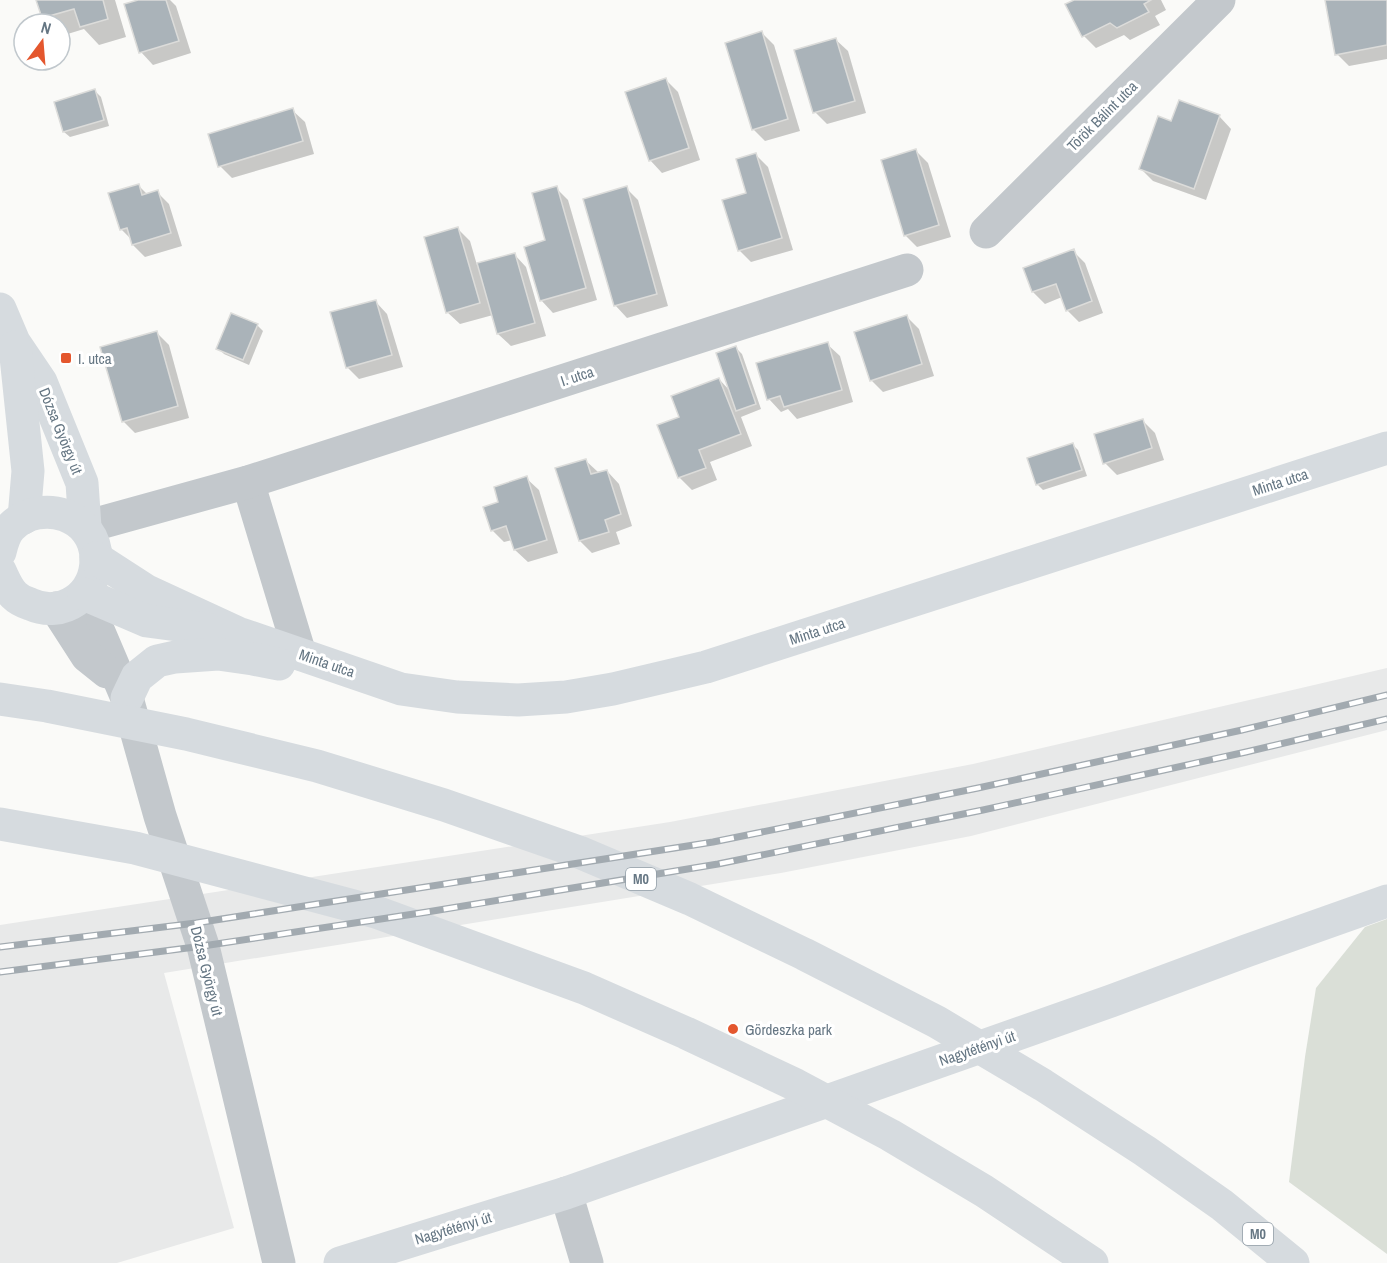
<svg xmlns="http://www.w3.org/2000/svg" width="1387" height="1263" font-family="'Archivo Narrow',sans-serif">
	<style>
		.built { fill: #e8e9e9 }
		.green { fill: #dadfd7 }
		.shadow { fill: #0003 }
		.building { fill: #aab3b9; stroke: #dcdcda; stroke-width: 1.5 }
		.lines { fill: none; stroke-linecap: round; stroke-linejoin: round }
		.street { stroke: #c3c8cc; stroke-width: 33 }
		.secondary { stroke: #d6dbdf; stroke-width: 33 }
		.highway { stroke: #d6dbdf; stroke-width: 33 }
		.rail-casing { stroke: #a2aab0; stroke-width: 7 }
		.rail { stroke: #fff; stroke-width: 4.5; stroke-dasharray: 14; stroke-linecap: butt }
		.poi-dot { fill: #e4572e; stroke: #fff; stroke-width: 2 }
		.labels { text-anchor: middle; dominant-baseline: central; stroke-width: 6; stroke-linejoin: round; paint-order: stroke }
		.shield { fill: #fff; stroke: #939fa8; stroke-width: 1.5 }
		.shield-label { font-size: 14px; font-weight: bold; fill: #657683 }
		.street-label { font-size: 15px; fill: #657683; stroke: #fff }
		.poi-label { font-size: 15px; fill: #657683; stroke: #fff; text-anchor: start }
	</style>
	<rect width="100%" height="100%" fill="#fafaf8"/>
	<!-- built -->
	<path class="built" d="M1387,668V730L971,836L781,873L164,973L234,1228L117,1263H0V925L670,822L973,764Z"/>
	<!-- green -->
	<path class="green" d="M1387,919V1254L1289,1182L1305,1057L1316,988L1365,927Z"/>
	<!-- shadow -->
	<g class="shadow">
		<path d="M38,0H115L126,37L99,45L84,29L61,36L60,24H49L43,18Z"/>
		<path d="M143,0H170L176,6L191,53L153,65L141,52Z"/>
		<path d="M1077,0H1161L1166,10L1155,16L1160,25L1130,40L1124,35L1096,48L1084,36Z"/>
		<path d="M1326,0H1387V59L1349,66L1337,54Z"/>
		<path d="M762,33L774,45L800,131L765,141L753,129Z"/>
		<path d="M835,39L848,51L866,113L827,124L815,112Z"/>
		<path d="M666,80L678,92L700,160L662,173L650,160Z"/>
		<path d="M95,91L101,97L109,126L70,137L64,132L55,103Z"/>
		<path d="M292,110L305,122L314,154L232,178L220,166Z"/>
		<path d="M1219,116L1231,129L1206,200L1153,181L1141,169L1172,122Z"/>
		<path d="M916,151L928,163L951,237L917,247L905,235Z"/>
		<path d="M756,155L768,167L793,250L751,262L739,250Z"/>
		<path d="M138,185L148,195L157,192L169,204L182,246L145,257L133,245L132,240L121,229Z"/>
		<path d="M556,188L568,200L597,300L553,313L541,300L547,241Z"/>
		<path d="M626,188L638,200L668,306L627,318L615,305Z"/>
		<path d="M458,229L470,241L477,265L514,254L526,267L546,336L511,346L498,334L493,315L460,324L447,312Z"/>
		<path d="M1073,251L1085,263L1103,313L1079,322L1067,310L1062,297L1045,304L1033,292Z"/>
		<path d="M375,301L387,314L403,367L359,379L347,367Z"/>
		<path d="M907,317L919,329L934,376L883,392L871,380Z"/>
		<path d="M257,325L263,331L249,365L224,354L218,348Z"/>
		<path d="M157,333L169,345L189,418L135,433L123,421Z"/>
		<path d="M827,344L840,356L853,402L797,419L788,409L781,412L769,399Z"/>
		<path d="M736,348L742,354L761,409L741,417L752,446L710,462L717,480L692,490L679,477L681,417L719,379L730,391Z"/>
		<path d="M1143,421L1155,433L1164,460L1117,475L1105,463Z"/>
		<path d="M1072,444L1078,450L1087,476L1043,490L1037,484Z"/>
		<path d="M585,460L598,472L607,471L619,484L632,526L616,532L620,544L592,553L580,541Z"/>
		<path d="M526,478L539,490L558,553L528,562L515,550L512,540L504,542L492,530Z"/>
	</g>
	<!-- building -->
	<g class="building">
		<path d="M36,0H103L108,19L80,27L74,9L42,18Z"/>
		<path d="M138,0H166L179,41L139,53L124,4Z"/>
		<path d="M1074,0H1151L1144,4L1149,12L1117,28L1110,23L1082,37L1065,4Z"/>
		<path d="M1325,0H1387V45L1335,55Z"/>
		<path d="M762,31L788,119L752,130L725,43Z"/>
		<path d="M836,38L855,101L813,113L794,50Z"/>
		<path d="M666,78L689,148L649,161L625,92Z"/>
		<path d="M95,89L104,120L63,132L54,102Z"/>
		<path d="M1179,100L1220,115L1194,189L1139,169L1158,116L1171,121Z"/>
		<path d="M293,108L303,141L218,167L208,134Z"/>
		<path d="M916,149L939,225L904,236L881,160Z"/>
		<path d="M756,153L782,238L738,251L722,200L746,193L736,159Z"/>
		<path d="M139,184L142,195L158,190L171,233L132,245L127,228L120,230L108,193Z"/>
		<path d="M557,186L586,288L540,301L524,247L545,240L532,193Z"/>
		<path d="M627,186L657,294L614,306L583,199Z"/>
		<path d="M458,227L480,303L446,313L424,237Z"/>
		<path d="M1074,249L1092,301L1066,311L1056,284L1032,292L1023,268Z"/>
		<path d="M515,253L535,323L497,334L477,263Z"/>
		<path d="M376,300L392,355L346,368L330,312Z"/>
		<path d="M231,313L258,324L243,360L216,349Z"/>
		<path d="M907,315L922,364L870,381L854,332Z"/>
		<path d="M157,331L178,406L122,422L100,347Z"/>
		<path d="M828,342L842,390L784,407L780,396L767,400L756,363Z"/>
		<path d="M736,346L756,404L736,411L716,353Z"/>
		<path d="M719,378L741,434L699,450L706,468L678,478L657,425L679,417L671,396Z"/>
		<path d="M1143,419L1152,448L1103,464L1094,434Z"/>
		<path d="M1073,443L1082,470L1036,485L1027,458Z"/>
		<path d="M586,459L591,474L607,470L621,514L605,520L609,532L579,541L555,468Z"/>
		<path d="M527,476L547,540L514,550L506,526L491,531L483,507L498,502L494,487Z"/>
	</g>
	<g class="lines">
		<!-- street -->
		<g class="street">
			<path d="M986,232L1219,0"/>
			<path d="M248,482L300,654"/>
			<path d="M85,527L248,482L907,270"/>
			<path d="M84,594L90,611L127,698L160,816L203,946L279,1263"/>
			<path d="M56,608L87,656L107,672"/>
			<path d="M566,1193L587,1263"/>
		</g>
		<!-- secondary -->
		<g class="secondary">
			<path d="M0,309L14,342L41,382L82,483L85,527"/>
			<path d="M15,347L28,471L24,518"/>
			<path d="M0,552C2,544 4,534 11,527C41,497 96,515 96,559C96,595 63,619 30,604C24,602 18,599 14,595C7,588 4,579 0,571"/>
			<path d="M96,558L147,591L238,633L401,689L457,697L518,700L566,697L613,689L706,667L1387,448"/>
			<path d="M84,594L147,621L207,629"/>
			<path d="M127,698L137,677L157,661L175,657L218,654L253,659L279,664"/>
			<path d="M340,1263L566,1193L1111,1001L1246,951L1387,901"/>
		</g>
		<!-- highway -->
		<g class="highway">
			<path d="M0,699L47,706L186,734L317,766L444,805L579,852L690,899L804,954L937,1022L1043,1085L1145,1151L1222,1205L1293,1263"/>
			<path d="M0,824L135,848L376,912L584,988L686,1033L796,1085L890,1135L984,1191L1092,1263"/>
		</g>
		<!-- rail casing -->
		<g class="rail-casing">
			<g id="rail">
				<path d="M0,947L196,923L713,842L978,788L1242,730L1387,695"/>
				<path d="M0,972L203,946L427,912L718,864L983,810L1246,752L1387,719"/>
			</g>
		</g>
		<!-- rail -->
		<use href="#rail" class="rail"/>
	</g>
	<!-- markers -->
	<g class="poi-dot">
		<rect x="60" y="352" width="12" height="12" rx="3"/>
		<circle cx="733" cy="1029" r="6"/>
	</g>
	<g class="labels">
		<!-- shield labels -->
		<g class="shield">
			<rect x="626" y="868" width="30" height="22" rx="4.5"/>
			<rect x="1243" y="1223" width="30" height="22" rx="4.5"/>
		</g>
		<g class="shield-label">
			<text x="641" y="879">M0</text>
			<text x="1258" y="1234">M0</text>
		</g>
		<!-- street labels -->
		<g class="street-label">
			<text transform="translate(1102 116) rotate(-45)">Török Bálint utca</text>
			<text transform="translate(577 376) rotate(-18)">I. utca</text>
			<text transform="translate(61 431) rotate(68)">Dózsa György út</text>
			<text transform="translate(1280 482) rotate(-18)">Minta utca</text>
			<text transform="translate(817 631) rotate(-18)">Minta utca</text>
			<text transform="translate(327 663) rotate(19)">Minta utca</text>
			<text transform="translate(207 971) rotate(76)">Dózsa György út</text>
			<text transform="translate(977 1048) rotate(-19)">Nagytétényi út</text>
			<text transform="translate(453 1228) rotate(-17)">Nagytétényi út</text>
		</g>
		<!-- poi labels -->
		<g class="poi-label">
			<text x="78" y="358">I. utca</text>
			<text x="745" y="1029">Gördeszka park</text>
		</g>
	</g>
	<!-- north arrow -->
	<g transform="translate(42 42) rotate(16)"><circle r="28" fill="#ffffff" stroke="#c1c8cd" stroke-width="1.5"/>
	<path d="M0-4.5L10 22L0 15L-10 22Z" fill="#e4572e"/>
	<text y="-9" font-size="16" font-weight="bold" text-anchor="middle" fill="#657683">N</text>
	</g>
</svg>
